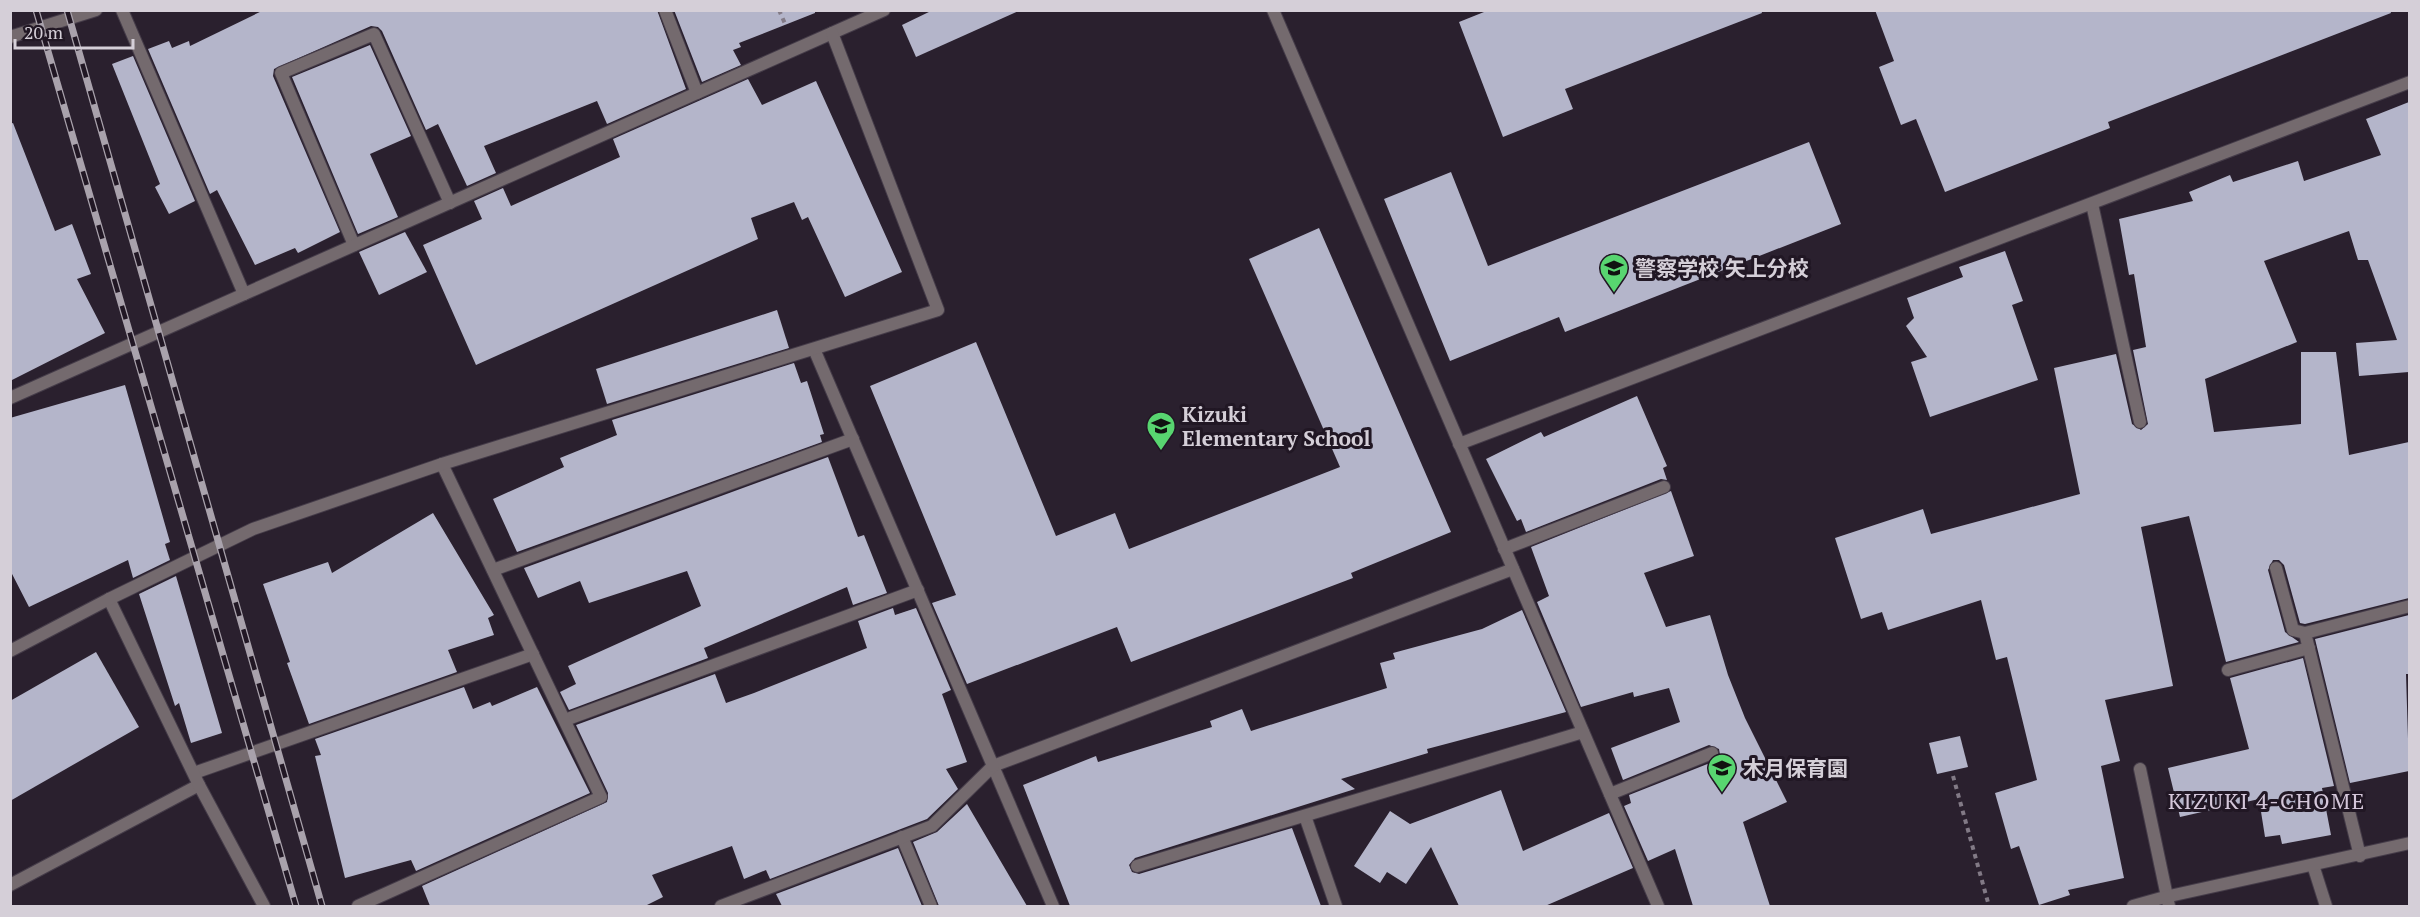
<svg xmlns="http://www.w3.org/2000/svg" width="2420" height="917" font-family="'PT Serif','Noto Sans JP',serif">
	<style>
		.building { fill: #b4b5ca }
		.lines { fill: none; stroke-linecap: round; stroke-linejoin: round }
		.lane-casing { stroke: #453c49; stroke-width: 14 }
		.street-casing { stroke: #453c49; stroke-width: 14 }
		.path { stroke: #827a86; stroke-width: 4; stroke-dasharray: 4.5 4.5; stroke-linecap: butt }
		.lane { stroke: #746a6e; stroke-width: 12 }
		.street { stroke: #746a6e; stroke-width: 12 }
		.rail-casing { stroke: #a9a2ac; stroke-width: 7 }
		.rail { stroke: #211724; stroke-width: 4.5; stroke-dasharray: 14; stroke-linecap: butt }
		.labels { text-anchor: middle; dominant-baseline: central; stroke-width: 6; stroke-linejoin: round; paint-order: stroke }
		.poi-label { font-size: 21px; font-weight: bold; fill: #d5cfd8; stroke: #211724; text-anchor: start }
		.neighbourhood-label { font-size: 22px; letter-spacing: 1.5px; fill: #d4c6d9; stroke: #211724 }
	</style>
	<rect width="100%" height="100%" fill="#2a202e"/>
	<!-- building -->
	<g class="building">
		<path d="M264,10H657L686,89L607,124L597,101L484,146L496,173L467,186L438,124L426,130L382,31L378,27L371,26L274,69L273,76L340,232L298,253L295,248L255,265L217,190L210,194L148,49L169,41L172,48L189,41L190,46Z"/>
		<path d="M674,10H815V13L739,43L741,47L733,50L741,65L702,82Z"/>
		<path d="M933,10H1021L916,57L902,25Z"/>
		<path d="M1489,10H1761L1762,13L1565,89L1573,109L1503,137L1459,22Z"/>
		<path d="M1875,10H2390L2391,13L2108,122L2110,128L1945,192L1916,119L1901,125L1879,67L1894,61Z"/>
		<path d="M370,45L411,136L370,154L398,217L358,234L292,77Z"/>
		<path d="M133,56L195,201L169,214L155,187L160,184L112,64Z"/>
		<path d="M748,79L762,105L816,81L902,272L845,297L808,217L802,220L794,202L751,218L758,239L476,365L423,245L482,219L474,201L503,188L511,206L620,157L613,139Z"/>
		<path d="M2409,102V372L2359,376L2356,343L2397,340L2368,260H2358L2349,231L2264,261L2297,342L2205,379L2214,432L2301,424V352H2336L2349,455L2409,442V598L2305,624L2300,623L2284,565L2279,560H2273L2268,570L2285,632L2299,642L2226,662L2189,516L2141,527L2173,686L2105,700L2120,761L2101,766L2124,878L2068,890L2070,895L2039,905L2019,846L2011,849L1995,793L2037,780L2007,657L1996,660L1981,600L1888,630L1882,612L1861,619L1835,538L1923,509L1931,534L2080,494L2054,368L2116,354L2132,424L2141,430L2148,424L2133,350L2146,347L2134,274L2129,275L2119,219L2193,201L2189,192L2230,175L2233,182L2298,161L2304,181L2381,155L2366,119Z"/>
		<path d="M13,123L55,231L72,224L91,274L77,279L105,333L10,381V124Z"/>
		<path d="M1809,142L1841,224L1565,332L1559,317L1450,361L1384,199L1451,172L1488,266Z"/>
		<path d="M1319,228L1451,532L1351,573L1353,578L1131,662L1117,627L967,684L932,603L956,595L870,386L976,342L1056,536L1115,513L1129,549L1340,467L1249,259Z"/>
		<path d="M405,232L427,272L379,295L359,252Z"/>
		<path d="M2005,251L2023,301L2012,305L2038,380L1930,417L1911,362L1927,357L1906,326L1914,318L1907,298L1963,277L1959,267Z"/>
		<path d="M777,310L789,348L607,404L596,369Z"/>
		<path d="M794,363L801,383L807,381L824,434L820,435L822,442L517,552L493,499L564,467L560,458L617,435L612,420Z"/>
		<path d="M125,385L170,542L165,544L170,560L133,578L128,560L29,607L10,570V418Z"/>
		<path d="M1637,396L1667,466L1663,468L1667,480L1661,479L1526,532L1521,519L1517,521L1486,459L1541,432L1544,437Z"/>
		<path d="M828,457L858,537L864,535L887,593L853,605L847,587L704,648L708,658L569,710L560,692L576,684L568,666L701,606L687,571L589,603L580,581L538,598L524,568Z"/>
		<path d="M1671,491L1694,556L1644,573L1666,627L1710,615L1728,675L1745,718L1787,802L1743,822L1770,906H1693L1675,849L1648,861L1624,806L1631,803L1629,795L1715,761L1720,755L1719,749L1709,745L1623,780L1611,748L1680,722L1669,688L1634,697L1633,692L1581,707L1537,602L1549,596L1531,547Z"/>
		<path d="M433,513L494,615L488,618L494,635L448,650L457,672L309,724L287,663L290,662L263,584L328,562L332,573Z"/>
		<path d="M176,576L222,733L191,743L179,703L175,706L139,594Z"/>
		<path d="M893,608L895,615L916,608L951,690L942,694L967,762L946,769L958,789L927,819L770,879L766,870L744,879L732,846L652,875L663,897L645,906H430L422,886L607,802L608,793L576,725L715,674L726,703L754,693L867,648L858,621Z"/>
		<path d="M1522,610L1566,712L1427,749L1428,753L1341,779L1355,789L1135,858L1129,865L1132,872L1139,874L1292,828L1321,906H1070L1023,785L1096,756L1098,762L1212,727L1210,721L1242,709L1251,731L1387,688L1380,663L1395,659L1393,653L1482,629Z"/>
		<path d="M2409,615V674H2406L2409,771L2350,783L2315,639Z"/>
		<path d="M96,652L139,727L10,801V701Z"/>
		<path d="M2303,658L2334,786L2322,788L2331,835L2282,844L2280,835L2265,837L2259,799L2180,817L2168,768L2249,749L2230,678Z"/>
		<path d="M464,687L473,709L490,702L492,706L537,687L590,793L416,871L411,860L345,878L315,756L321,755L315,739Z"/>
		<path d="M1960,736L1968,767L1937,774L1929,743Z"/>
		<path d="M1501,790L1523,851L1609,813L1633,868L1545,906H1459L1431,847L1406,884L1387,872L1380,883L1354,866L1390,811L1410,824Z"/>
		<path d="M967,804L1027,906H939L913,842L937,832Z"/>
		<path d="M898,848L922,906H782L776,894Z"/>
	</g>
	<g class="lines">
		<!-- lane casing -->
		<g class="lane-casing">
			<g id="lane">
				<path d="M122,10L244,294"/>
				<path d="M665,10L697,93"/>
				<path d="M10,37L96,10"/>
				<path d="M2092,204L2140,422"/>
				<path d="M354,245L281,73L374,34L450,203"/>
				<path d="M1459,444L2410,82"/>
				<path d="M1504,549L1664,487"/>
				<path d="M2276,568L2293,630L2305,633"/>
				<path d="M493,570L853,439"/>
				<path d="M2228,670L2309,648"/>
				<path d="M565,720L918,590"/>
				<path d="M993,766L1053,906"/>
				<path d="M2140,769L2169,906"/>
				<path d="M194,773L533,654"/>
				<path d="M1610,794L1712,753"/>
				<path d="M1305,816L1336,906"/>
				<path d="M902,837L931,906"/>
				<path d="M2360,856L2305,633L2410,606"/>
				<path d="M2313,865L2326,906"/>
				<path d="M1137,866L1583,732"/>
				<path d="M10,885L199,785"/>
				<path d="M358,906L601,797L442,464"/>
				<path d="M721,906L932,826L993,766L1513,569"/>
			</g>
		</g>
		<!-- street casing -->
		<g class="street-casing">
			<g id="street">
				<path d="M1273,10L1658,906"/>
				<path d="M814,349L993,766"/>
				<path d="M10,398L884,10"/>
				<path d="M109,599L199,785L264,906"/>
				<path d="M10,651L109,599L253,529L442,464L938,310L832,33"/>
				<path d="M2133,906L2165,897L2410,843"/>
			</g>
		</g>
		<!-- path -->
		<g class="path">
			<path d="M779,10L786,26"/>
			<path d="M1953,776L1989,906"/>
		</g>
		<!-- lane -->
		<use href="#lane" class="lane"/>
		<!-- street -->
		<use href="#street" class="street"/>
		<!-- rail casing -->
		<g class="rail-casing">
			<g id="rail">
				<path d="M36,10L296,906"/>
				<path d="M67,10L322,906"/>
			</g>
		</g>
		<!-- rail -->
		<use href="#rail" class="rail"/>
	</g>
	<!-- icons -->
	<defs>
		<g id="university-pin" transform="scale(1.5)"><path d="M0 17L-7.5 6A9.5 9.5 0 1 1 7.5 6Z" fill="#58d570" stroke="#211724"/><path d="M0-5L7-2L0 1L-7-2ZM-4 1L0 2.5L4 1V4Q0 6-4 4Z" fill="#111"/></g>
		<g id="school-pin" transform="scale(1.5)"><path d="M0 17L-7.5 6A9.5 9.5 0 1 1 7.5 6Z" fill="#58d570" stroke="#211724"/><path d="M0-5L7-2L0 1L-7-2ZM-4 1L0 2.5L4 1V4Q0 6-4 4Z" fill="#111"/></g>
	</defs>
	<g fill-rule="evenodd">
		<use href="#university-pin" x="1614" y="268"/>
		<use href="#school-pin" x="1161" y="426"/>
		<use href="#school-pin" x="1722" y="768"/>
	</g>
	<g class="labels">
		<!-- poi labels -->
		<g class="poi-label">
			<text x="1635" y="268">警察学校 矢上分校</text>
			<text x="1182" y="414">Kizuki<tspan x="1182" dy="24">Elementary School</tspan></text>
			<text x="1743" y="768">木月保育園</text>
		</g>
		<!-- neighbourhood labels -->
		<g class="neighbourhood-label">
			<text x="2267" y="800">KIZUKI 4-CHOME</text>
		</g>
	</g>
	<!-- border -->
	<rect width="2420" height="917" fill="none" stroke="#d5cfd8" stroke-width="24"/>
	<!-- scale -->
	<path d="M15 39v9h118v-9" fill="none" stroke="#d5cfd8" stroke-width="3"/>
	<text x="24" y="39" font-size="18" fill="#d5cfd8" stroke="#211724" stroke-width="4.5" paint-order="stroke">20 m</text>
</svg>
